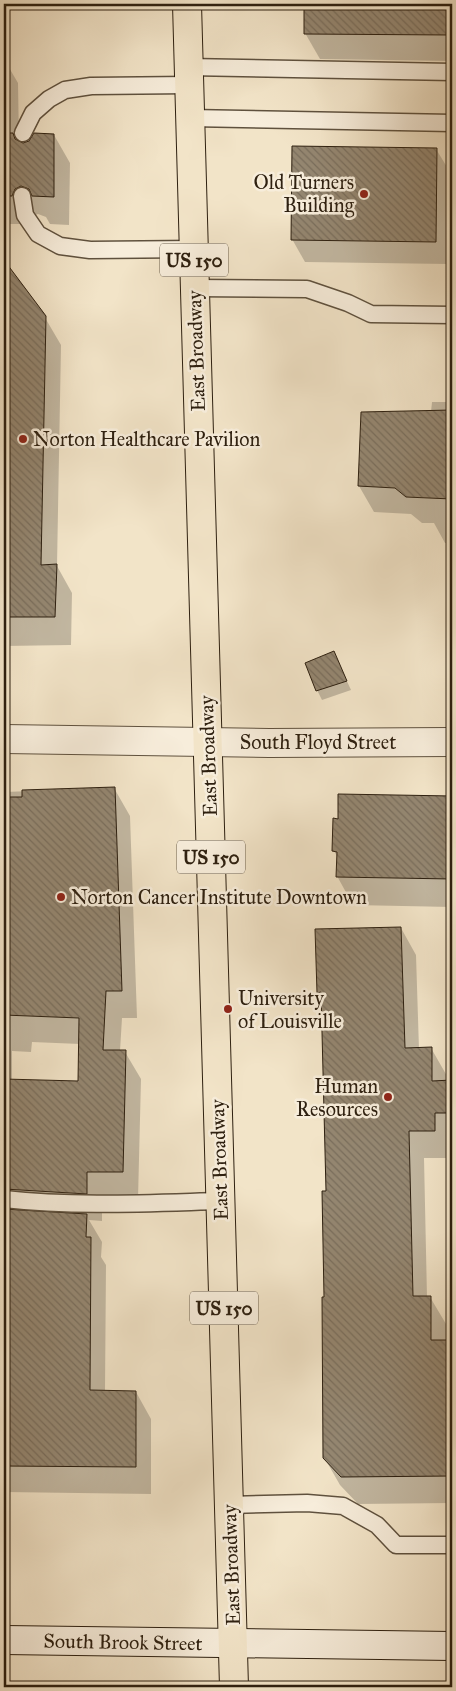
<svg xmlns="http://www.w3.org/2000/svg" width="456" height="1691" font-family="'IM FELL Great Primer',serif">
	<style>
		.shadow { fill: #0003; fill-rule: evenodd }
		.building { fill: url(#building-back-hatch); stroke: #2e2010 }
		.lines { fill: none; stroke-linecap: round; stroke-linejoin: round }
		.lane-casing { stroke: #5f513e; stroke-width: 19 }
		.street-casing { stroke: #5f513e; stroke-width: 30 }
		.secondary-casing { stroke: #2e2010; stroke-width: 30 }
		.primary-casing { stroke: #2e2010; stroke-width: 30 }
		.lane { stroke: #f7eddb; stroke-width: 16 }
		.street { stroke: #f7eddb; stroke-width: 28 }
		.secondary { stroke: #f7eddb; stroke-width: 28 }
		.primary { stroke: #f2e4c8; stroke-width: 28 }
		.poi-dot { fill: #8f2418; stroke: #f7eddb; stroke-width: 2 }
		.labels { text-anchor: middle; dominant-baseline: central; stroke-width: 5; stroke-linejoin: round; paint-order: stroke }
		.shield { fill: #f7eddb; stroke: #6a5e4d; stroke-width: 1 }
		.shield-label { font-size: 19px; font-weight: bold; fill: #2e2010 }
		.poi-label { font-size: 20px; fill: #2e2010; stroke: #f7eddb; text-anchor: start }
		.street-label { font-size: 20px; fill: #2e2010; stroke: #f7eddb }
	</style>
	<defs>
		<pattern id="building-back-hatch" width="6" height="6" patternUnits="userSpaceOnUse" patternTransform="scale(1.25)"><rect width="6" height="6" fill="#948670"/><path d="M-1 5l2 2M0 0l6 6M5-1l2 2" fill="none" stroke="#796d5b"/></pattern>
	</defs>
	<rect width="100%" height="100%" fill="#f2e4c8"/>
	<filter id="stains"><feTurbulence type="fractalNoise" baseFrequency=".004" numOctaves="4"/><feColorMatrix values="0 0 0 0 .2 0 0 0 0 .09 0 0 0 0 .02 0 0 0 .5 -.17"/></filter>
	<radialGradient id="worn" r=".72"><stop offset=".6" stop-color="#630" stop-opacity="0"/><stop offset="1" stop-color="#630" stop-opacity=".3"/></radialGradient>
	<!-- shadow -->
	<g class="shadow">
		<path d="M305,4H452V61L320,59L305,33Z"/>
		<path d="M4,59L18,83L19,142L23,144L54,135L70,163L69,225L50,224L46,217L38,214L31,217L28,224H4Z"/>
		<path d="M436,149L450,172L448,264L305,262L292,239Z"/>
		<path d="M4,262L44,316L61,345L57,566L72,593L71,645L4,646Z"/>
		<path d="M432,402H452V543H445L434,523H422L411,514L374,512L359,486L431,412Z"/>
		<path d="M334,653L351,690L322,700L317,690Z"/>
		<path d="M114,788L130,816L137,1018H122L120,1051L125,1052L141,1079L138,1199H102V1221L89,1220L102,1242L101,1257L106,1265L105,1392H136L151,1419V1494L4,1492V1209L12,1210L4,1196V792ZM32,1042L80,1044L79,1082L12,1081V1051L31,1052Z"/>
		<path d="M339,795L452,797V907L353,905L337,876L338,858L334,851L339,820Z"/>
		<path d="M401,928L416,955L419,1049L431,1048L447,1076V1082H452V1100L447,1091L450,1158H424L427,1297H430L446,1324V1338L452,1336V1503L358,1504L340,1485L324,1457L327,1193L323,1000L318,992Z"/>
		<path d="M4,1685L96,1687H4Z"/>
	</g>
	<!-- building -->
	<g class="building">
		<path d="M304,4H450V35L304,34Z"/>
		<path d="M4,133H13L15,139L23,143L29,141L34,133L54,134V197L32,196L29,189L21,186L15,189L12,196H4Z"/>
		<path d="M292,146L437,148L436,242L291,240Z"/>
		<path d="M4,260L46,316L41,565L57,564L55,617H4Z"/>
		<path d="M452,410V499L406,497L395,488L358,486L361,412Z"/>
		<path d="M334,651L347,681L316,691L305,663Z"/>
		<path d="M115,787L122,991H106L103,1050H126L123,1172H87V1194L4,1189V1079L78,1081L79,1018L4,1015V797H22V790Z"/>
		<path d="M338,794L452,796V879L336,877L337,852L332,851L333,818L338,819Z"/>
		<path d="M401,927L405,1048L432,1047V1081L452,1080V1113H435V1131H409L413,1296H431V1340H452V1476L341,1477L323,1458L322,1297H324L322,1191H326L321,992L317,993L315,929Z"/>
		<path d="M4,1209L87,1214L86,1237H91L90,1390L136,1391V1467L4,1466Z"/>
	</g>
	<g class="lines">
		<!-- lane casing -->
		<g class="lane-casing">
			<g id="lane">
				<path d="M188,67L452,72"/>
				<path d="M190,118L452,123V124"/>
				<path d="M23,133L33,113L49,99L65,90L91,86L189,85"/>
				<path d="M22,196L25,215L38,234L60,246L90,250L194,249"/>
				<path d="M195,288L307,289L348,303L371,314L452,315"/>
				<path d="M4,1199C75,1207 149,1203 221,1201"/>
				<path d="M229,1505L307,1503L343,1506L377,1525L396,1545H452"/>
			</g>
		</g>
		<!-- street casing -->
		<g class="street-casing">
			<path id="street" d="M4,739L269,743L452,742"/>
		</g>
		<!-- secondary casing -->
		<g class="secondary-casing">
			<path id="secondary" d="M4,1640L452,1646"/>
		</g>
		<!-- primary casing -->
		<g class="primary-casing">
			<path id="primary" d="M187,4L234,1687"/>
		</g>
		<!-- lane -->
		<use href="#lane" class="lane"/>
		<!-- street -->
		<use href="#street" class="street"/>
		<!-- secondary -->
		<use href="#secondary" class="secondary"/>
		<!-- primary -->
		<use href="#primary" class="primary"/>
	</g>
	<!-- markers -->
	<g class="poi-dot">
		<circle cx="364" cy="194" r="5"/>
		<circle cx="23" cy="439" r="5"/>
		<circle cx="61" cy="897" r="5"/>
		<circle cx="228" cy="1009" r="5"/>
		<circle cx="388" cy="1097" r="5"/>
	</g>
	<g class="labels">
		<!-- shield labels -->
		<g class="shield">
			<rect x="160" y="243.5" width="68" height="33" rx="4"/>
			<rect x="177" y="840.5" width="68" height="33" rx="4"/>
			<rect x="190" y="1291.5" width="68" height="33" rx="4"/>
		</g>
		<g class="shield-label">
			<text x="194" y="260">US 150</text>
			<text x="211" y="857">US 150</text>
			<text x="224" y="1308">US 150</text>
		</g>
		<!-- poi labels -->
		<g class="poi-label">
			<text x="354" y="182" text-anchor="end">Old Turners<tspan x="354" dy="23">Building</tspan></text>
			<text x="33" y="439">Norton Healthcare Pavilion</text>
			<text x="71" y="897">Norton Cancer Institute Downtown</text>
			<text x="238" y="998">University<tspan x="238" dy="23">of Louisville</tspan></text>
			<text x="378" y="1086" text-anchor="end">Human<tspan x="378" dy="23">Resources</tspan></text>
		</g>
		<!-- street labels -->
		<g class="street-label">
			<text transform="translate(196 351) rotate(-92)">East Broadway</text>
			<text x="318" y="742">South Floyd Street</text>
			<text transform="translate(208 756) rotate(-92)">East Broadway</text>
			<text transform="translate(219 1160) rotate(-92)">East Broadway</text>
			<text transform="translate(231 1565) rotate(-92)">East Broadway</text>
			<text transform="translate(123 1642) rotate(1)">South Brook Street</text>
		</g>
	</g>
	<!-- margin -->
	<rect width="456" height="1691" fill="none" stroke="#f2e4c8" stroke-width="20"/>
	<rect x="5" y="5" width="446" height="1681" fill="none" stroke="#2e2010" stroke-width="2.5"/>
	<rect x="10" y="10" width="436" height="1671" fill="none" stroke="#2e2010"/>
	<rect width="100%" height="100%" filter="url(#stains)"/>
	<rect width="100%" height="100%" fill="url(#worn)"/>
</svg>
